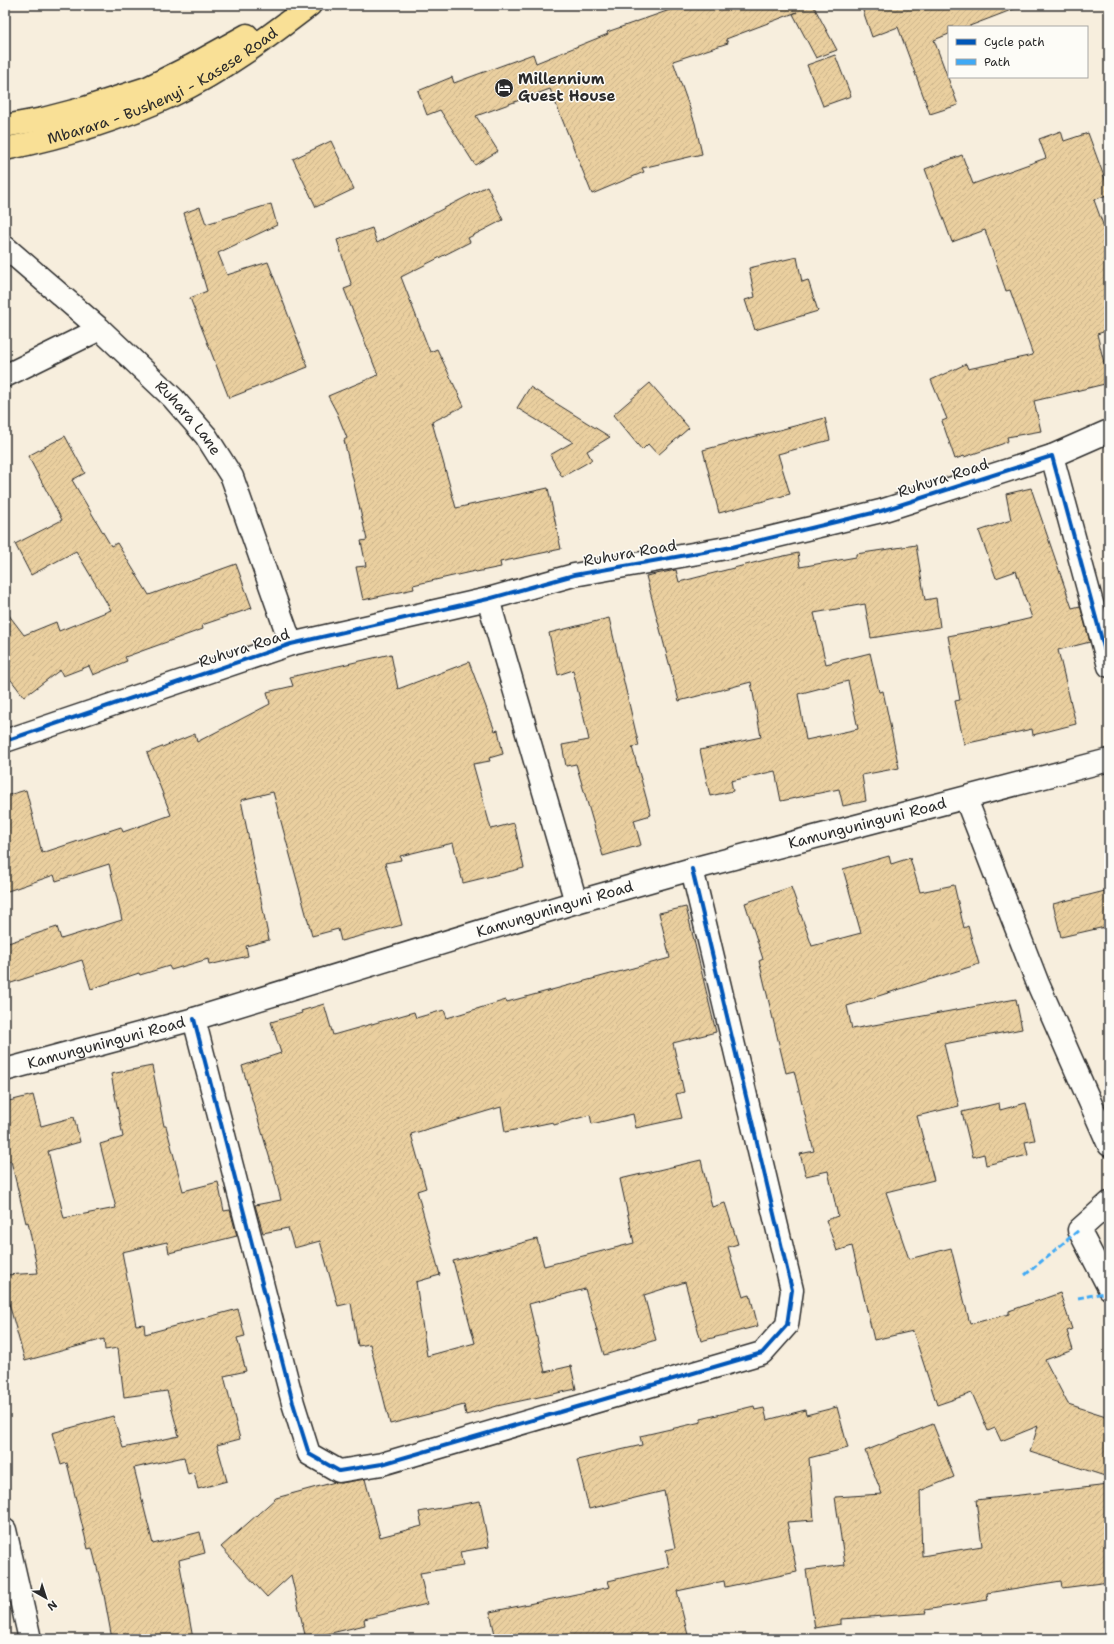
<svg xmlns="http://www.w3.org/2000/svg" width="1114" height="1644" font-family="'Shantell Sans',sans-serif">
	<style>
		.building { fill: url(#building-hatch); stroke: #2b2b2b; fill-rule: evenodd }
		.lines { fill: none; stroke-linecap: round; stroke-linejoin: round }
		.street-casing { stroke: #2b2b2b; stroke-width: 25 }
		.primary-casing { stroke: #2b2b2b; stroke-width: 25 }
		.street { stroke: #fdfcf7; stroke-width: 22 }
		.primary { stroke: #f9e096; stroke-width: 22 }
		.quiet { stroke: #3fa9f5; stroke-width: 3; stroke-dasharray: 6 3; stroke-linecap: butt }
		.cycleway-casing { stroke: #fdfcf7; stroke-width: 6 }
		.cycleway { stroke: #0057b8; stroke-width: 4 }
		.labels { text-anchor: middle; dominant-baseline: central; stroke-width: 3; stroke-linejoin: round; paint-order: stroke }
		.poi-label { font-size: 15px; font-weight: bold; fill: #2b2b2b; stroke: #fdfcf7; text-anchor: start }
		.street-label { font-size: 15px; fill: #2b2b2b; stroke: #fdfcf7 }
	</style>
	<defs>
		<pattern id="building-hatch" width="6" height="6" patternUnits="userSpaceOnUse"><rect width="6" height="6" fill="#eacf9f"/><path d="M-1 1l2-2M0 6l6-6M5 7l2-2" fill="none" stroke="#c9b289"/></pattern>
	</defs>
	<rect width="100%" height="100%" fill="#f7eedd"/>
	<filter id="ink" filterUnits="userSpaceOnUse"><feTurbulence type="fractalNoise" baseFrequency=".025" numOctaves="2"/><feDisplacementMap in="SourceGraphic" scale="8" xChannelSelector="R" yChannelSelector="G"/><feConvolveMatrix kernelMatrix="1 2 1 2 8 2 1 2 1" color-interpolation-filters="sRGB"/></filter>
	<g filter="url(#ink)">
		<!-- building -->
		<g class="building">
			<path d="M684,5H813L837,50L816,58L793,14L797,12L726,39L728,43L673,61L695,123L702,154L642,168L644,172L592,194L550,89L476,116L498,151L475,165L440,110L427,115L418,91L452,77L454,83L533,54L536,63L608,34L607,32Z"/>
			<path d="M861,5H1019V7L967,27H949V34L934,40L958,105L930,114L898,27L872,37Z"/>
			<path d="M835,55L851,96L823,106L807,65Z"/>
			<path d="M1061,131L1064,141L1088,133L1109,190V194L1094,200L1109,241V330L1097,334L1109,383L1034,401L1041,431L1007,437L1008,441L1002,444L964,457V456L955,459L942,421L947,419L931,380L966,364L968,369L1033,355L1010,290L1006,291L985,230L952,242L925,169L962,155L973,184L1046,158L1039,139Z"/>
			<path d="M331,141L354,189L316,207L293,159Z"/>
			<path d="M487,186L503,220L468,238L470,242L401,277L430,352L437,349L464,406L432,422L456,508L548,488L561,549L500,562L501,567L476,572L475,571L413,585L414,589L363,600L356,567L366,566L361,541L367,540L344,440L347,438L337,413L328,396L378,375L344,289L352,286L337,240L372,228L377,243Z"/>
			<path d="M271,204L277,225L218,253L227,275L268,262L308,367L229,398L190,298L207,291L184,213L200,207L206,224Z"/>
			<path d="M797,257L802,282L808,280L818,311L755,330L745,300L755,297L749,268Z"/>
			<path d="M650,383L689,428L658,455L648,444L642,450L613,415Z"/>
			<path d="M530,387L610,437L587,451L592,460L562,477L550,455L573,442L517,408Z"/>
			<path d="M825,418L830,440L778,454L790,494L719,513L703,450Z"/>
			<path d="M65,436L85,473L72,480L111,546L117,543L149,595L236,564L252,608L202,625L203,629L125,657L127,661L93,675L89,666L63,676L60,670L24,697L5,672V610L24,635L56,622L59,631L111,610L76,551L31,575L15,544L62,520L28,456Z"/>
			<path d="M1031,488L1072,608L1080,606L1090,642L1058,650L1076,724L1033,735L1032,729L964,744L955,701L960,700L948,636L990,628L1032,618L1016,571L996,578L979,531L1011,520L1006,494Z"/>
			<path d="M916,545L925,600L936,598L940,627L871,638L865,604L814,613L826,664L870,653L879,692L883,691L899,768L862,775L866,801L843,806L839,789L781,801L775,771L731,781L733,791L710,796L700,750L761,737L751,682L679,701L646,576L676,570L679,582L765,560L798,553L800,567L856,557V554ZM848,681L858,729L806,740L798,694Z"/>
			<path d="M609,618L639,746L632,747L651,815L634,820L641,845L603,856L576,764L566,766L562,745L589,740L573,670L558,675L549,633Z"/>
			<path d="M391,654L398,689L469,662L495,731L498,730L503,754L489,758L490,761L473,764L491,829L514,823L524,868L463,883L453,843L400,856L401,860L385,863L402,925L341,941L338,929L312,936L273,792L241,800L269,940L246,946L248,956L209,965L208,959L171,970L169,966L140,975L139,973L91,989L82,960L5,985V944L57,927L61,939L122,920L109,864L56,881L54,875L5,892V796L26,790L42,853L121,827L123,832L171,815L147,753L195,734L197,742L270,704L267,692L293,686L290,677Z"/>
			<path d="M889,856L891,864L910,858L920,892L954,885L964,928L968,926L979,964L847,1006L852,1029L1016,999L1022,1029L944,1044L959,1106L917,1116L934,1180L886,1192L909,1259L951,1248L970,1324L1009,1314V1311L1060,1293L1072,1329L1067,1331L1073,1350L1045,1360L1068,1404L1109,1417V1454H1107L1108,1477L1030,1452L1038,1426L1001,1441L995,1428L988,1431L972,1393L937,1405L913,1331L874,1340L852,1246L837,1251L826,1220L838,1216L828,1171L806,1176L800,1154L814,1151L794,1071L786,1073L759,961L763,959L745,903L791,887L812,946L861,933L843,869Z"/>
			<path d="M1109,890V926L1061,937L1053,904Z"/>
			<path d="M686,907L716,1032L673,1043L684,1092L676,1094L682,1118L636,1128L633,1114L592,1124L590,1115L554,1125L553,1122L505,1132L501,1107L411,1134L426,1188L417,1191L440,1275L416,1282L427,1356L475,1343L453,1261L537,1239L544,1266L634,1243L620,1179L701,1160L712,1207L725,1203L738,1244L728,1247L743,1297L750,1295L758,1326L701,1341L685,1282L644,1295L656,1340L604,1355L585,1289L529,1304L545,1372L571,1366L576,1389L497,1406L466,1415L464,1405L390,1424L370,1344L358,1346L351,1303L338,1306L320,1241L294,1248L288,1228L263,1233L255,1205L281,1200L273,1169L242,1066L281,1053L271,1022L302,1013L301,1011L324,1004L333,1035L414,1012L416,1018L444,1010L447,1018L506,1000L507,1002L670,958L659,913Z"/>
			<path d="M152,1066L164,1126H166L183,1191L218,1182L224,1211L230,1210L237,1236L169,1253L167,1242L122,1252L136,1325L144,1324L145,1334L238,1309L245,1336L237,1338L246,1371L224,1376L240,1439L217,1445L227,1481L198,1489L194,1472L188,1474L184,1457L134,1468L153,1544L200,1532L205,1553L179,1560L193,1639H112L104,1595L92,1548L88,1549L67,1463L61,1465L52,1433L113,1416L123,1448L179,1436L167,1391L124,1397L118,1348L105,1350L104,1339L25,1361L8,1300H5V1275L38,1273L28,1222L26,1223L11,1161L5,1162V1102L33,1095L41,1126L74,1117L80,1142L48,1151L64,1218L116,1208L100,1144L123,1137L111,1074Z"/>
			<path d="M999,1103L1000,1110L1026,1103L1035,1140L1025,1142L1028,1155L986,1165L984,1154L973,1157L962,1112Z"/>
			<path d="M754,1406L755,1410L764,1408L767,1420L805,1410L806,1415L837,1407L848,1448L809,1458L814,1520L787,1522L797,1572L725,1587L724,1581L677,1591L689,1639H496L490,1612L610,1587L608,1581L669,1567L666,1550L675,1548L664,1491L589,1509L577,1460L642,1445L640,1436L701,1422V1419Z"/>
			<path d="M933,1424L954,1477L920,1491L922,1556L982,1546L976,1500L1109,1485V1582L1062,1588L1061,1581L987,1593L988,1600L925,1610L926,1613L841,1619V1624L815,1628L806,1570L845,1565L835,1497L882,1494L865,1451Z"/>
			<path d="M365,1479L380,1537L422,1526L419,1512L480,1501L489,1547L460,1552L463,1566L420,1573L427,1604L364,1619L365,1625L306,1639L291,1575L267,1597L221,1547L276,1498L335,1482L341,1483Z"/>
		</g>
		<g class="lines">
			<!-- street casing -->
			<g class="street-casing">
				<g id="street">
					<path id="s1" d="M5,247L100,329L173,398L206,436L232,477L291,644"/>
					<path d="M5,376L100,329"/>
					<path d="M1052,456L1109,431"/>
					<path d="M488,599L576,902"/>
					<path d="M5,741L291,644L488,599L574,575L732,547L881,511L1052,456L1109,666"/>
					<path d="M966,799L1038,984L1109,1145"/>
					<path d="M194,1019L293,1403L309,1454L339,1471L382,1464L762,1353L787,1325L792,1290L692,869"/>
					<path id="s2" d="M5,1070L194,1019L576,902L692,869L1109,760"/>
					<path d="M1109,1203L1079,1230L1109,1288"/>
					<path d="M5,1530L30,1639"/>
				</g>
			</g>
			<!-- primary casing -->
			<g class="primary-casing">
				<g id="primary">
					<path d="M5,126L43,119L85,108L147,88L191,66L247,35"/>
					<path id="s3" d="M5,149C63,137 119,120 173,95C222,72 267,38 310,5"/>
				</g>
			</g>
			<!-- street -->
			<use href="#street" class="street"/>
			<!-- primary -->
			<use href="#primary" class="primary"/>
			<!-- quiet -->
			<g class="quiet">
				<path d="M1025,1275L1079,1230"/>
				<path d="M1078,1298L1109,1292"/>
			</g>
			<!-- cycleway casing -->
			<g class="cycleway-casing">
				<g id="cycleway">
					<path d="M5,741L291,644L488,599L574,575L732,547L881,511L1052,456L1109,666"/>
					<path d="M194,1019L293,1403L309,1454L339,1471L382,1464L762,1353L787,1325L792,1290L692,869"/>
				</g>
			</g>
			<!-- cycleway -->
			<use href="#cycleway" class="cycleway"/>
		</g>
	</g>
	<!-- icons -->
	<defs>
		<g id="hotel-disc" transform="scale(1)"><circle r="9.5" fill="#2b2b2b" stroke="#fdfcf7"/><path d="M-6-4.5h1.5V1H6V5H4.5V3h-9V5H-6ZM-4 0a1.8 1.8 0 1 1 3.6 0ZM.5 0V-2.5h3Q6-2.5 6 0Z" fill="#fff"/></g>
	</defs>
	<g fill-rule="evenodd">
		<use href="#hotel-disc" x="504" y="88"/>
	</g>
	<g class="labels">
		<!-- poi labels -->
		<g class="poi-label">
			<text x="518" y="79">Millennium<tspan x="518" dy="17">Guest House</tspan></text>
		</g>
		<!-- street labels -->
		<g class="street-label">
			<text stroke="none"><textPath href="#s3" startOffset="171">Mbarara - Bushenyi - Kasese Road</textPath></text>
			<text stroke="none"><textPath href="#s1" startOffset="251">Ruhara Lane</textPath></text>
			<text transform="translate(943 478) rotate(-18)">Ruhura Road</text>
			<text transform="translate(630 553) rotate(-10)">Ruhura Road</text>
			<text transform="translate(244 648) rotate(-18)">Ruhura Road</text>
			<text stroke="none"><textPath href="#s2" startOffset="897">Kamunguninguni Road</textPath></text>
			<text stroke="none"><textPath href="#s2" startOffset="573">Kamunguninguni Road</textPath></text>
			<text stroke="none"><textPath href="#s2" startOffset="105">Kamunguninguni Road</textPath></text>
		</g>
	</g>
	<!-- margin -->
	<rect width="1114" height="1644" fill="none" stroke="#fdfcf7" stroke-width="20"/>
	<rect x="10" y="10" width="1094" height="1624" fill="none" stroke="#2b2b2b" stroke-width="1.5" filter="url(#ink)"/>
	<!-- legend -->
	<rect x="948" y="26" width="140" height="52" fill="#fdfcf7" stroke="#a9a8a5"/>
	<rect x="956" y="39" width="20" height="6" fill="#0057b8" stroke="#a9a8a5"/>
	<text x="984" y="46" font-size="12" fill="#2b2b2b">Cycle path</text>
	<rect x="956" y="59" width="20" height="6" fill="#3fa9f5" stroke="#a9a8a5"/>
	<text x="984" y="66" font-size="12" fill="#2b2b2b">Path</text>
	<!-- north arrow -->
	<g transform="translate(46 1598) rotate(141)" stroke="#fdfcf7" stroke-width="3" paint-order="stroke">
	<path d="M0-3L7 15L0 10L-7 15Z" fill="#2b2b2b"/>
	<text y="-6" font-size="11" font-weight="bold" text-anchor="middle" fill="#2b2b2b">N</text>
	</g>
</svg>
